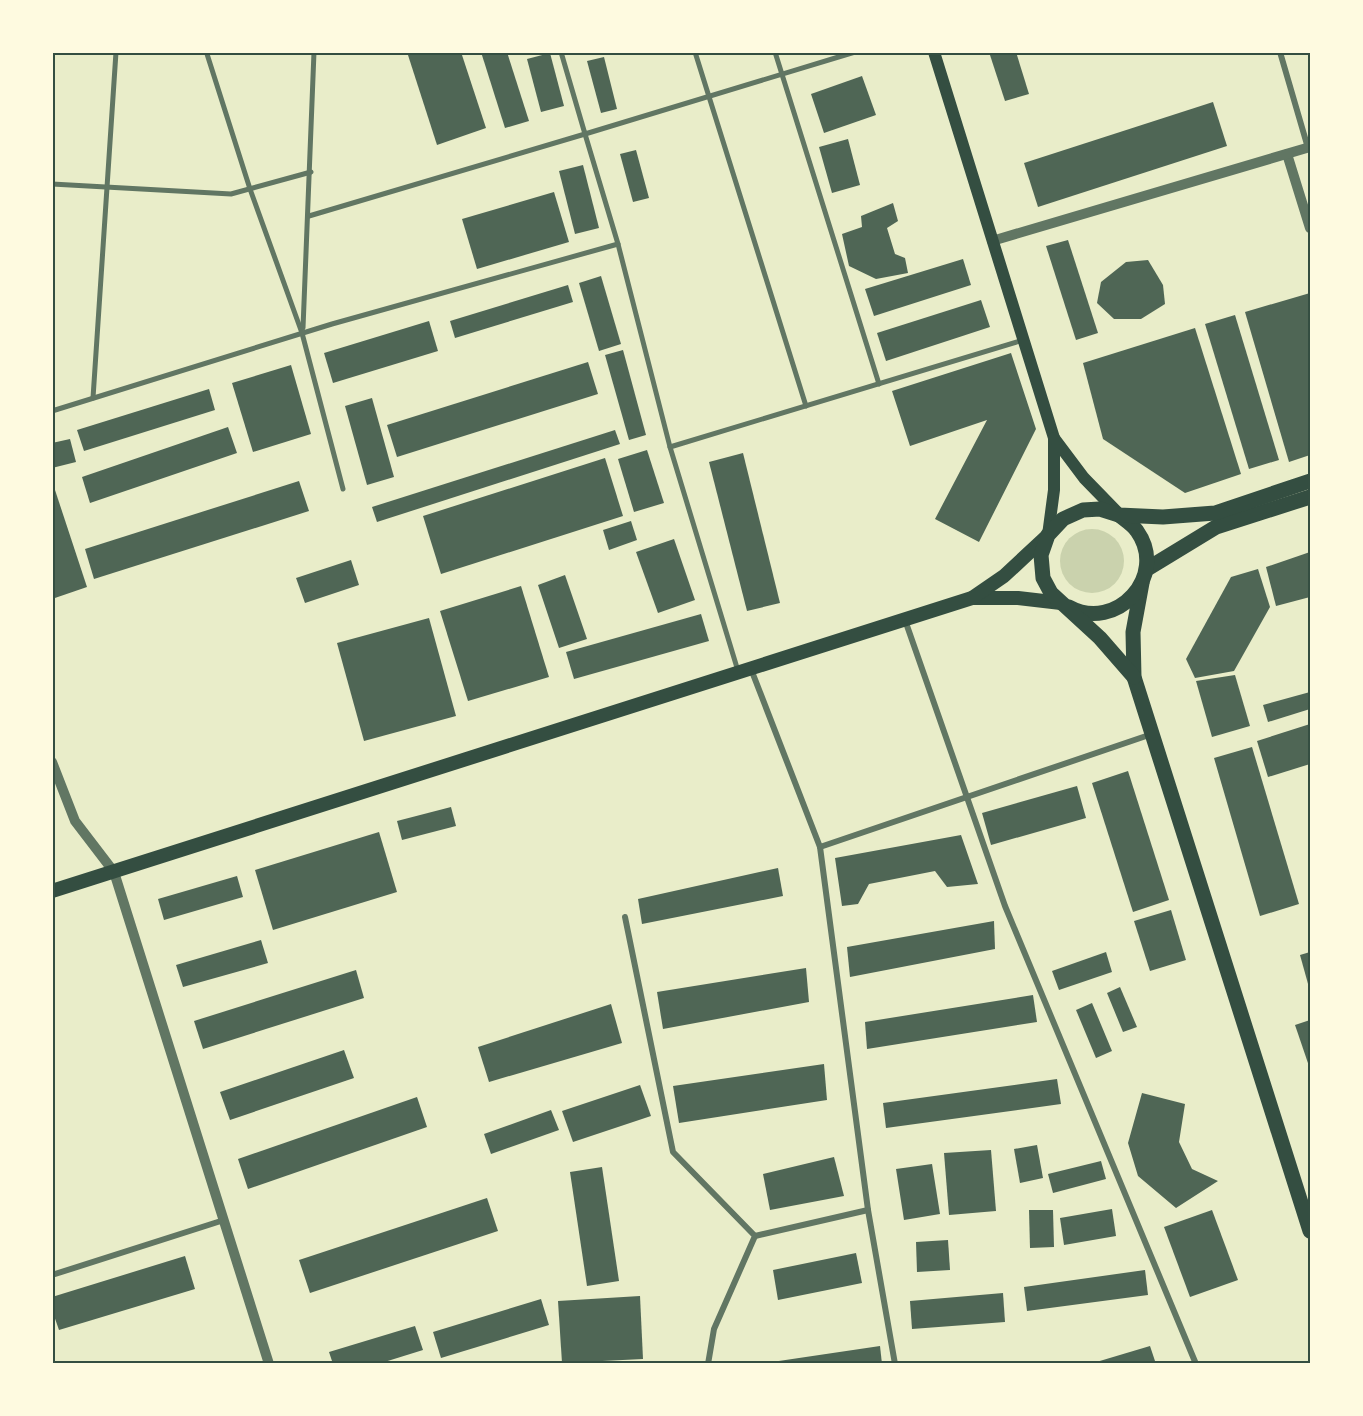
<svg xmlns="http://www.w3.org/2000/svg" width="1363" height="1416" font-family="Georgia,serif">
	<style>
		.green { fill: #cad2ad }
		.building { fill: #4f6655 }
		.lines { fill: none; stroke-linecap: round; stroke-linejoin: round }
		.pedestrian { stroke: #617663; stroke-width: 5 }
		.minor { stroke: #617663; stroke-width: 6 }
		.tertiary { stroke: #617663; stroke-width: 10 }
		.secondary { stroke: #344e41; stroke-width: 12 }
		.primary { stroke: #344e41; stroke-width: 14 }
		.trunk { stroke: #344e41; stroke-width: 15 }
		.neatline { fill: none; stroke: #344e41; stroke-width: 2 }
	</style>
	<rect width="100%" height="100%" fill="#e9edc9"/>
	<!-- green -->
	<circle class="green" cx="1092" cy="561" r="32"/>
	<!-- building -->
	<g class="building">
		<path d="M407,52H461L486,128L437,145Z"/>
		<path d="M481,52H507L529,121L505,128Z"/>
		<path d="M989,52H1016L1029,94L1005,101Z"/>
		<path d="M550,53L564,106L541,112L527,59Z"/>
		<path d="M604,57L617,109L601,113L587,61Z"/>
		<path d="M862,76L876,115L824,133L811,94Z"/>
		<path d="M1213,102L1227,146L1038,207L1024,163Z"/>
		<path d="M848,139L860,185L832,193L819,147Z"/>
		<path d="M636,150L649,198L633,202L620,154Z"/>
		<path d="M583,165L599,228L575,234L559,171Z"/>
		<path d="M554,192L569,242L477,269L462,219Z"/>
		<path d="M893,203L898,221L887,228L895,254L905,258L908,273L876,279L849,266L842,234L862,227L861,216Z"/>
		<path d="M1068,240L1098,333L1076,340L1046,246Z"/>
		<path d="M963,259L971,285L874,316L865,289Z"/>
		<path d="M1148,260L1163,285L1165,304L1141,319H1114L1097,303L1101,282L1126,262Z"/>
		<path d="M601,276L621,344L599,351L579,283Z"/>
		<path d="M568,285L573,302L455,338L450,321Z"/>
		<path d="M1310,293V455L1289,462L1245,312Z"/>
		<path d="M981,300L990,327L886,361L877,333Z"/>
		<path d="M1235,315L1279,460L1249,469L1205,324Z"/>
		<path d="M429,321L438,351L333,383L324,353Z"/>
		<path d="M1195,328L1241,474L1185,493L1103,439L1083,363Z"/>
		<path d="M623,350L646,435L629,440L605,355Z"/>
		<path d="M1011,353L1036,429L979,542L935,519L987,420L910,446L892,391Z"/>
		<path d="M588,362L598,394L397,457L387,425Z"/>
		<path d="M291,365L311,434L253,452L232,383Z"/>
		<path d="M209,389L215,410L84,451L77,430Z"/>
		<path d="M372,398L394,477L367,485L345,406Z"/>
		<path d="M228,427L237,453L90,503L82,477Z"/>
		<path d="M615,430L620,444L377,522L372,507Z"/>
		<path d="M70,439L76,462L52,468V443Z"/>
		<path d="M647,450L664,503L634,512L618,459Z"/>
		<path d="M743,453L780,603L747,611L709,462Z"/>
		<path d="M605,458L623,516L441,574L423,516Z"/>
		<path d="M299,481L309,511L94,579L85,549Z"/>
		<path d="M52,490H55L87,587L52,599Z"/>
		<path d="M631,521L637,540L609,550L603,530Z"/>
		<path d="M674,539L695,600L658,613L636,552Z"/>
		<path d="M1310,552V597L1276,606L1266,567Z"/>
		<path d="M351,560L359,585L305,603L296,578Z"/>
		<path d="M1258,569L1270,607L1234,671L1195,678L1186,659L1231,577Z"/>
		<path d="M565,575L587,639L559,648L538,585Z"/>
		<path d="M521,586L549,677L468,701L440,611Z"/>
		<path d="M701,614L709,641L574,679L566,652Z"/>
		<path d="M429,618L456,716L364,741L337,643Z"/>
		<path d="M1235,675L1250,726L1212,737L1196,681Z"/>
		<path d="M1310,692V709L1268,722L1263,705Z"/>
		<path d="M1310,724V764L1268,777L1257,741Z"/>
		<path d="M1252,747L1299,904L1260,916L1214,758Z"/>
		<path d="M1128,771L1169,900L1133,912L1092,783Z"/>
		<path d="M1077,786L1086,818L991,845L982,813Z"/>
		<path d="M451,807L456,826L402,840L397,821Z"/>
		<path d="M379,832L397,892L273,930L255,870Z"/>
		<path d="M961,835L978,884L947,887L935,871L869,884L858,904L842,906L835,858Z"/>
		<path d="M778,868L783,896L642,924L638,899Z"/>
		<path d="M237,876L243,897L164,920L158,899Z"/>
		<path d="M1171,910L1186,960L1150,971L1134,921Z"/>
		<path d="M994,921L995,949L850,977L847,947Z"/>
		<path d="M261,940L268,963L183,987L176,965Z"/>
		<path d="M1106,952L1112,972L1059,990L1052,971Z"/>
		<path d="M1310,952V991L1300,955Z"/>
		<path d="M806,968L809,1002L663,1029L657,992Z"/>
		<path d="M356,970L364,998L203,1049L194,1021Z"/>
		<path d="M1120,987L1137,1027L1123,1032L1107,993Z"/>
		<path d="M1033,995L1037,1022L867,1049L865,1022Z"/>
		<path d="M1092,1003L1112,1051L1096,1058L1076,1010Z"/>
		<path d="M611,1004L622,1043L489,1082L478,1047Z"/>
		<path d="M1310,1020V1069L1295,1025Z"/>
		<path d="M344,1050L354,1078L230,1120L220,1092Z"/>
		<path d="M824,1064L827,1100L679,1123L673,1086Z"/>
		<path d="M1057,1079L1061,1104L886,1128L883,1103Z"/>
		<path d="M640,1085L651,1116L573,1142L562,1111Z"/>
		<path d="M1142,1093L1185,1104L1179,1142L1192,1169L1218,1181L1176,1208L1138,1176L1128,1143Z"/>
		<path d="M417,1097L427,1127L248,1189L238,1159Z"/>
		<path d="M551,1110L559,1130L491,1154L484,1134Z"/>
		<path d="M1037,1145L1043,1178L1020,1183L1014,1149Z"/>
		<path d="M991,1150L996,1211L949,1215L944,1153Z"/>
		<path d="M834,1157L844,1196L770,1210L763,1174Z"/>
		<path d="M1101,1161L1106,1179L1053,1193L1048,1174Z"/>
		<path d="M932,1164L940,1214L904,1220L896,1169Z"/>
		<path d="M602,1167L619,1281L587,1286L570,1172Z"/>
		<path d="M487,1198L498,1231L310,1293L299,1260Z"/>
		<path d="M1112,1209L1116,1236L1064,1245L1060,1218Z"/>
		<path d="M1029,1210H1053L1054,1247L1030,1248Z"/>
		<path d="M1212,1210L1238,1280L1190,1297L1164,1227Z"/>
		<path d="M948,1240L950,1270L917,1272L916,1242Z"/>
		<path d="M856,1253L862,1283L778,1300L773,1270Z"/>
		<path d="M185,1256L195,1289L59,1330L52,1310V1297Z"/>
		<path d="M1145,1270L1148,1295L1027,1311L1024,1287Z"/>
		<path d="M1003,1293L1005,1322L912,1329L910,1301Z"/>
		<path d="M640,1296L643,1359L562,1363L558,1301Z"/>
		<path d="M541,1299L549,1325L441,1358L433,1332Z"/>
		<path d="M415,1326L423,1350L378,1364H333L329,1352Z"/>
		<path d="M880,1346L882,1364H772V1362Z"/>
		<path d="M1150,1346L1156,1364H1094L1093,1363Z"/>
	</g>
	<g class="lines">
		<!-- pedestrian -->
		<g class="pedestrian">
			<path d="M190,52H213"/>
			<path d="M561,52L585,134L855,52"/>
			<path d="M695,52L806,406"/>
			<path d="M775,52L879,384"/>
			<path d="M207,54L250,189L302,333L343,489"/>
			<path d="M52,184L231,194L311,172"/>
			<path d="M309,216L585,134L618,244L670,447L738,671"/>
			<path d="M303,328L314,52"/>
			<path d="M93,398L116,52"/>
			<path d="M52,411L332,324L618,244"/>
			<path d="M670,447L1023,340"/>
		</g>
		<!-- minor -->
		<g class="minor">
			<path d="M1280,52L1308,148"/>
			<path d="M905,620L1005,906L1196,1364"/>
			<path d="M751,669L820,847L868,1210L895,1364"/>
			<path d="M820,847L1152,734"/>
			<path d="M625,917L673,1152L755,1236L714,1329L708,1364"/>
			<path d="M755,1236L868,1210"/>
			<path d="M52,1275L224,1220"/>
		</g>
		<!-- tertiary -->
		<g class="tertiary">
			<path d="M1287,154L1310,228"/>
			<path d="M992,241L1310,147"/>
			<path d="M52,762L75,821L114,872L269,1364"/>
		</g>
		<!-- secondary -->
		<g class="secondary">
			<path d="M934,52L1054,438V490L1048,535"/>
			<path d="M1054,438L1084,478L1119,514"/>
		</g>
		<!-- primary -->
		<g class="primary">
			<path d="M972,598H1018L1061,603"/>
			<path d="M52,891L972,598L1004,576L1048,535"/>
		</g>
		<!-- trunk -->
		<g class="trunk">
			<path d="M1147,569L1216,527L1310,497"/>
			<path d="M1142,583L1133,632L1134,677L1310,1231"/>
			<path d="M1069,607C1116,633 1169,576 1137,531C1133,525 1125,520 1119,515"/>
			<path d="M1134,677L1100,638L1051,593L1043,578L1041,555L1048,535L1063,519L1083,510L1100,509L1119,515L1163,517L1215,513L1310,481"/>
		</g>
	</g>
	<!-- border -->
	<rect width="1363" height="1416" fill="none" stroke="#fefae0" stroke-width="108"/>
	<rect x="54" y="54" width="1255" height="1308" class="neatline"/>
</svg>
